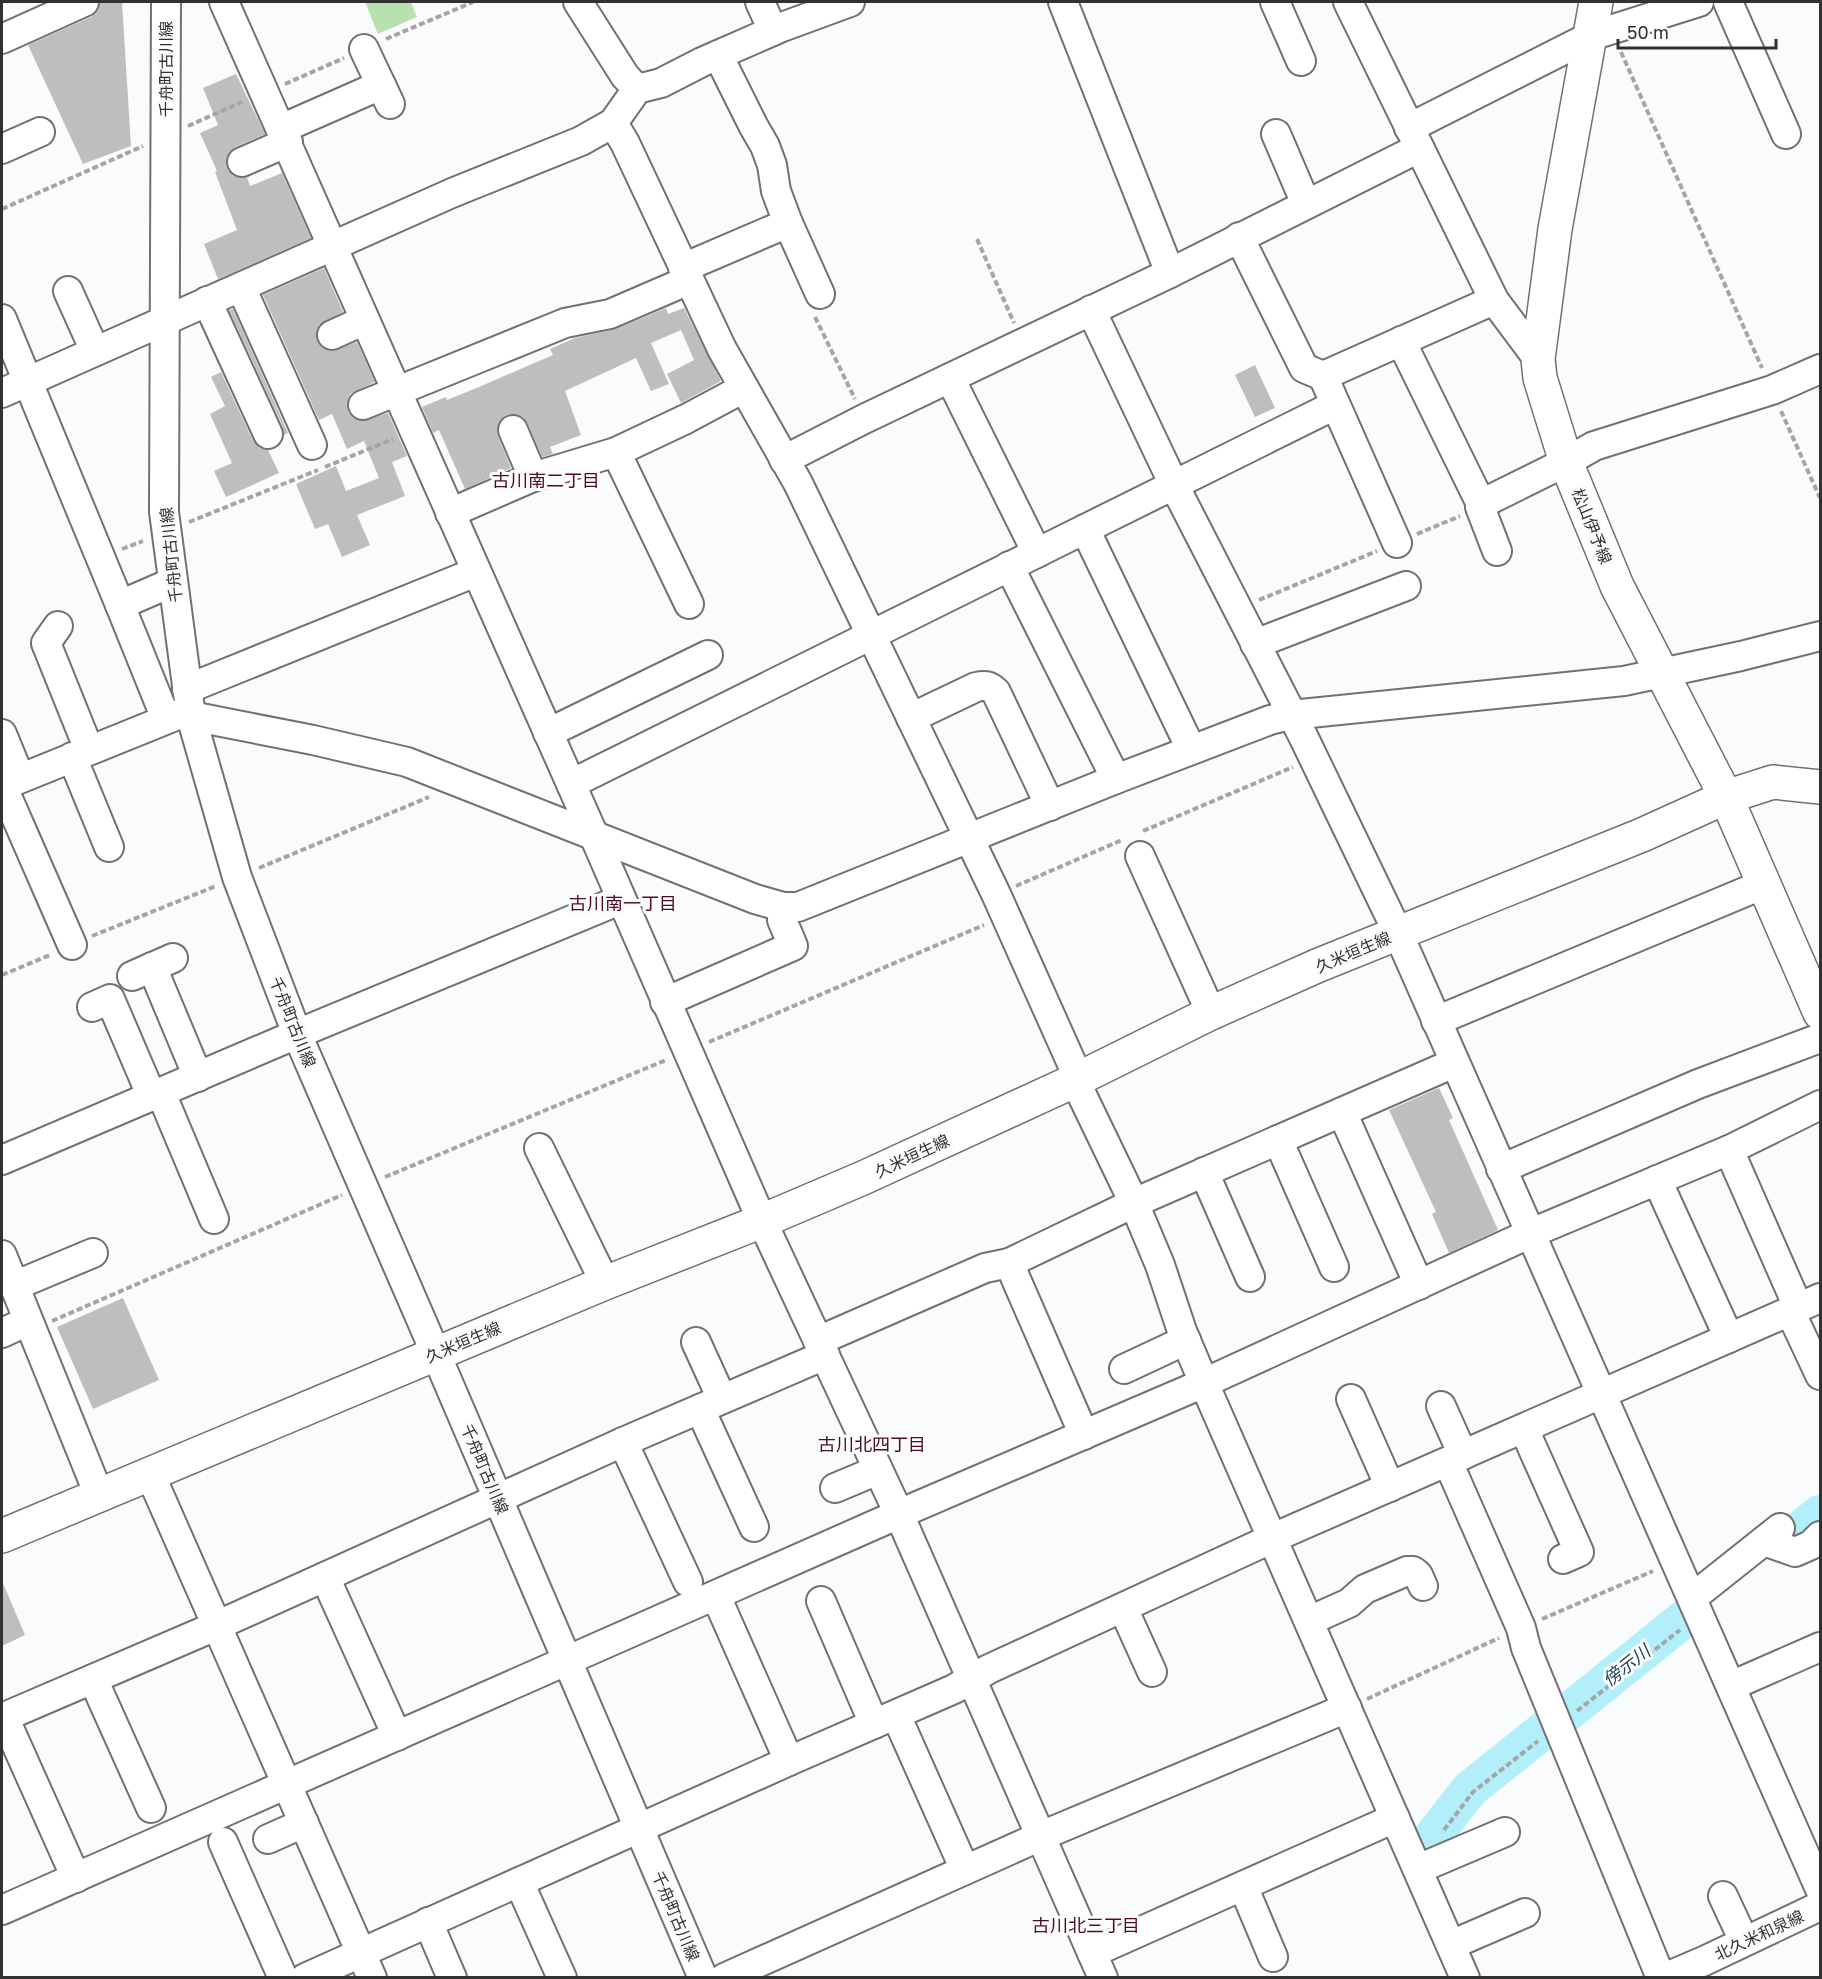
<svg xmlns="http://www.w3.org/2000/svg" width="1822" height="1979" font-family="'Golos Text','Noto Sans JP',sans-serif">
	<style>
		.green { fill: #b8e1b0 }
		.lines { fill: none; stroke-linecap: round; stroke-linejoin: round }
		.river { stroke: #b2effa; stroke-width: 38 }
		.building { fill: #bebec0 }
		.minor-casing { stroke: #717173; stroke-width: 32 }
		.major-casing { stroke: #717173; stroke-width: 36 }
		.path { stroke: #a4a5a6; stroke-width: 4; stroke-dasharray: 6 3; stroke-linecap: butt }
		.minor { stroke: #fff; stroke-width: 28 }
		.major { stroke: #fff; stroke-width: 33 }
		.labels { text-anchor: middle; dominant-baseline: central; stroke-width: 6; stroke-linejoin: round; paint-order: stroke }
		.street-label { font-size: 16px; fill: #303131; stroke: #fafbfc }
		.neighbourhood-label { font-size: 18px; fill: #500b22; stroke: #fafbfc }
		.water-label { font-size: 18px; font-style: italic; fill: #21464c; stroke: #fafbfc }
	</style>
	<rect width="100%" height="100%" fill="#fafbfc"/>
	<!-- green -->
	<path class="green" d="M365,2H411L417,17L378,34Z"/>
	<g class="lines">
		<!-- river -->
		<g class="river">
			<path d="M1786,1541L1820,1514"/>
			<path d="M1562,1717L1690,1614"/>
			<path d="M1433,1836L1470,1789L1549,1726"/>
		</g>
	</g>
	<!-- building -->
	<g class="building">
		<path d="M100,2H122L131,146L83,164L28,45L91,17L98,11Z"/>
		<path d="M236,74L265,134L235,147L229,152L226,161L227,169L233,176L240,178L247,177L250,186L282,173L311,238L218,279L204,244L237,230L215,172L217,171L200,133L218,125L203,88Z"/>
		<path d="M324,268L343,312L319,325L316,333L317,341L322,348L331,351L357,342L375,382L350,394L347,403L348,412L353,418L361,421L388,413L407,456L392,462L405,496L357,515L370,545L342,557L328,524L315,529L296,484L336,466L346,491L379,478L364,441L347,449L332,414L319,420L263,295Z"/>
		<path d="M666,308L668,314L684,308L721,381L681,403L667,374L694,360L681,330L651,343L669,384L651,391L636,358L565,391L581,435L550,447L553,454L542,457L528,424L523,417L514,414L506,415L500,421L497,429L498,436L511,468L465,489L439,430L433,433L422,407L446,397L447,400L479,387L553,355L550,349L575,338L616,329Z"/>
		<path d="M233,309L288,433L284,435L283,427L229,310Z"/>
		<path d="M1255,365L1275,408L1255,417L1235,375Z"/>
		<path d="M221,372L253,441L259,448L268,450L279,473L226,497L214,471L232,463L210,414L225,406L211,377Z"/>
		<path d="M1439,1088L1453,1118L1449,1120L1498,1230L1449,1253L1432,1214L1436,1212L1389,1110Z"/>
		<path d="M123,1298L159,1380L93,1409L57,1327Z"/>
		<path d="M2,1581L25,1635L2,1646Z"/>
	</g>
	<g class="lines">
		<!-- minor casing -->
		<g class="minor-casing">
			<g id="minor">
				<path d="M166,2L164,512L191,716L237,877L297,1034L436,1354L703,1978"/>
				<path d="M224,2L595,838L762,1221L899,1514L1103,1978"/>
				<path d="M578,2L625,76L637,89"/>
				<path d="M760,2L773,31"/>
				<path d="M1063,2L1170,273"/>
				<path d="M1275,2L1301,61"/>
				<path d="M1348,2L1494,300L1538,359"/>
				<path d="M1728,2L1786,134"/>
				<path d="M2,39L84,2"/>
				<path d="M364,49L390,104"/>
				<path d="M718,55L754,127L765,146L772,165L776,191L788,223L820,294"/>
				<path d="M613,123L625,143L722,349L798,483L996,894L1073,1066L1081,1093L1134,1203L1160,1265L1182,1331L1204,1383L1465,1978"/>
				<path d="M1409,128L1591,36L1699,2"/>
				<path d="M281,129L381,85"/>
				<path d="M1276,134L1306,204"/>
				<path d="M2,149L40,132"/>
				<path d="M242,162L288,142"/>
				<path d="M1239,237L1304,368L1323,376"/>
				<path d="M683,268L788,223"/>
				<path d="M241,287L312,445"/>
				<path d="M68,291L95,351"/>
				<path d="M207,301L268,434"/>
				<path d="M1091,310L1174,485L1304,738L1398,933L1820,1889"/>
				<path d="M2,319L120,605L173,582"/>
				<path d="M332,335L365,320"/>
				<path d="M1401,341L1481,504L1566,462L1594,446L1772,390L1820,369"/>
				<path d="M950,378L1037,553"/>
				<path d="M2,393L452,193L581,141L613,123L637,89L661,83L702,62L782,27L850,2"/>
				<path d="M363,405L565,323L610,314L689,280"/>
				<path d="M513,430L533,477"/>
				<path d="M616,452L689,604"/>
				<path d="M784,460L864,419L1170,273L1419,148"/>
				<path d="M1481,504L1480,507L1497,551"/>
				<path d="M450,513L533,477L616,452L686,419L744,388"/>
				<path d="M1085,529L1191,749"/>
				<path d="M1397,543L1323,376L1494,300"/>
				<path d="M1009,566L1116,779"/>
				<path d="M120,605L166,719"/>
				<path d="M58,626L46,643L89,750"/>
				<path d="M1255,644L1406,586"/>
				<path d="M187,689L476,572"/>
				<path d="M191,716L313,740L407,762L755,899L783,907H798L1116,779L1270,720L1291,715L1624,681L1741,656L1820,636"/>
				<path d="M911,718L976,687C985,685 989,685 996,692L1050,806"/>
				<path d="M548,733L708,655"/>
				<path d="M2,734L20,778"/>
				<path d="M72,757L109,847"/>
				<path d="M571,784L1335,405"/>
				<path d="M2,785L72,945"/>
				<path d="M2,786L190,710"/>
				<path d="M1140,856L1211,1013"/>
				<path d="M152,967L198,1077"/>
				<path d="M132,976L173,958"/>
				<path d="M665,1002L793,946L782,920L783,907"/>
				<path d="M92,1007L110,999L152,1097"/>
				<path d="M1436,1021L1764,884"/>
				<path d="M161,1093L214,1219"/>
				<path d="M1342,1112L1419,1285"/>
				<path d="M1278,1140L1334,1267"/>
				<path d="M539,1148L605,1283"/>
				<path d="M1729,1150L1798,1307"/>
				<path d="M2,1160L297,1034L620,900"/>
				<path d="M1501,1169L1698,1084L1820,1038"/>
				<path d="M1204,1172L1250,1277"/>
				<path d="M1657,1180L1729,1338"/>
				<path d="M2,1255L99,1495"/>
				<path d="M1009,1263L1084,1435"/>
				<path d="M14,1286L93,1253"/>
				<path d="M1790,1311L1820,1375"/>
				<path d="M2,1333L28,1321"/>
				<path d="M818,1341L985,1268L1009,1263L1134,1203L1454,1063"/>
				<path d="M696,1342L722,1399"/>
				<path d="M1124,1369L1186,1340"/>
				<path d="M1351,1399L1390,1487"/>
				<path d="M1441,1406L1463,1455"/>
				<path d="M700,1409L754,1527"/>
				<path d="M1524,1429L1579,1552L1563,1559"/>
				<path d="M623,1442L688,1582"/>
				<path d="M1448,1462L1521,1628L1526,1648L1661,1978"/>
				<path d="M150,1474L372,1978"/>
				<path d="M835,1488L878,1470"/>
				<path d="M1764,1541L1795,1552L1811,1545L1820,1536"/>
				<path d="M325,1577L397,1736"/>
				<path d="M716,1596L789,1761"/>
				<path d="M1692,1598L1780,1528"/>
				<path d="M821,1601L874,1724"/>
				<path d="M1123,1608L1152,1672"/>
				<path d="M1309,1621L1349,1603L1365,1589L1407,1571H1413L1418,1575L1423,1586"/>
				<path d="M93,1679L151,1808"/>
				<path d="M1731,1686L1820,1647"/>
				<path d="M896,1715L965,1870"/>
				<path d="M4,1717L76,1878"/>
				<path d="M2,1718L216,1626L623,1442L825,1355"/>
				<path d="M268,1839L304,1823"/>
				<path d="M223,1842L283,1978"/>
				<path d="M1418,1869L1505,1832"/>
				<path d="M519,1882L562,1978"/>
				<path d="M1243,1886L1273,1957"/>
				<path d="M1723,1896L1744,1941"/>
				<path d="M2,1910L899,1514L1204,1383L1529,1234L1729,1150L1820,1105"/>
				<path d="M428,1922L452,1978"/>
				<path d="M1451,1945L1525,1913"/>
				<path d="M1092,1953L1395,1818"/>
				<path d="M305,1978L789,1761L954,1689L989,1669L1273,1538L1820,1298"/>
				<path d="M724,1978L1041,1836L1347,1708"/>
				<path d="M1664,1978L1704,1961L1820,1906"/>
			</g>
		</g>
		<!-- major casing -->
		<g class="major-casing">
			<g id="major">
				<path d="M1596,2L1555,229L1538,359L1540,378L1566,462L1617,586L1726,797L1820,1013"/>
				<path d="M2,1536L605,1283L762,1221L863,1178L1076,1080L1211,1013L1319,965L1642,835L1726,797L1773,782L1820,787"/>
			</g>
		</g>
		<!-- path -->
		<g class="path">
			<path d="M386,39L473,2"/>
			<path d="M1621,52L1762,368"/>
			<path d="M285,84L344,58"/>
			<path d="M188,126L242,102"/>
			<path d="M2,209L143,146"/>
			<path d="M977,239L1014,323"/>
			<path d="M815,317L855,399"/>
			<path d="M1781,411L1820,498"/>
			<path d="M325,467L393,439"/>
			<path d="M189,522L318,470"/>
			<path d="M1417,534L1460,516"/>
			<path d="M122,549L143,541"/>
			<path d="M1259,600L1377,551"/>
			<path d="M1143,831L1293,767"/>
			<path d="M259,868L429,797"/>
			<path d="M1016,886L1122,840"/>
			<path d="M92,936L216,886"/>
			<path d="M2,975L50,955"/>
			<path d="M709,1042L984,925"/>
			<path d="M385,1177L666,1060"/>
			<path d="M52,1321L342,1195"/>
			<path d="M1542,1619L1653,1571"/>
			<path d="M1367,1699L1499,1638"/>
			<path d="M1577,1711L1680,1630"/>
			<path d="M1444,1830L1473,1792L1538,1741"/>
		</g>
		<!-- minor -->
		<use href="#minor" class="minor"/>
		<!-- major -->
		<use href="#major" class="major"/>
	</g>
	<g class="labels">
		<!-- street labels -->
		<g class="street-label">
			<text transform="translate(166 69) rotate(-90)">千舟町古川線</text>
			<text transform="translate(1592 526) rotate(68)">松山伊予線</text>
			<text transform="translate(171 555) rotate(-96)">千舟町古川線</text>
			<text transform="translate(1353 952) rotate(-23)">久米垣生線</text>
			<text transform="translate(293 1022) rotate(68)">千舟町古川線</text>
			<text transform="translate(912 1156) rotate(-25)">久米垣生線</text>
			<text transform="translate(463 1342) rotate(-23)">久米垣生線</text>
			<text transform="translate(485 1469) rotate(67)">千舟町古川線</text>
			<text transform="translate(676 1916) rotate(67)">千舟町古川線</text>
			<text transform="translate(1759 1935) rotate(-25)">北久米和泉線</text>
		</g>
		<!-- neighbourhood labels -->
		<g class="neighbourhood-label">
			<text x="546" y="480">古川南二丁目</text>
			<text x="623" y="903">古川南一丁目</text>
			<text x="872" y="1444">古川北四丁目</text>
			<text x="1086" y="1925">古川北三丁目</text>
		</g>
		<!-- water labels -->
		<g class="water-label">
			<text transform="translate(1626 1665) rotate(-38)">傍示川</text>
		</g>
	</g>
	<!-- border -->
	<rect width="1822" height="1979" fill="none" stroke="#303131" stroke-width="6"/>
	<!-- scale -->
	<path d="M1618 39v9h158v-9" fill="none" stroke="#303131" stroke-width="3"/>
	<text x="1627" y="39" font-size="18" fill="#303131" stroke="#fafbfc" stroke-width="4.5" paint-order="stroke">50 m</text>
</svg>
